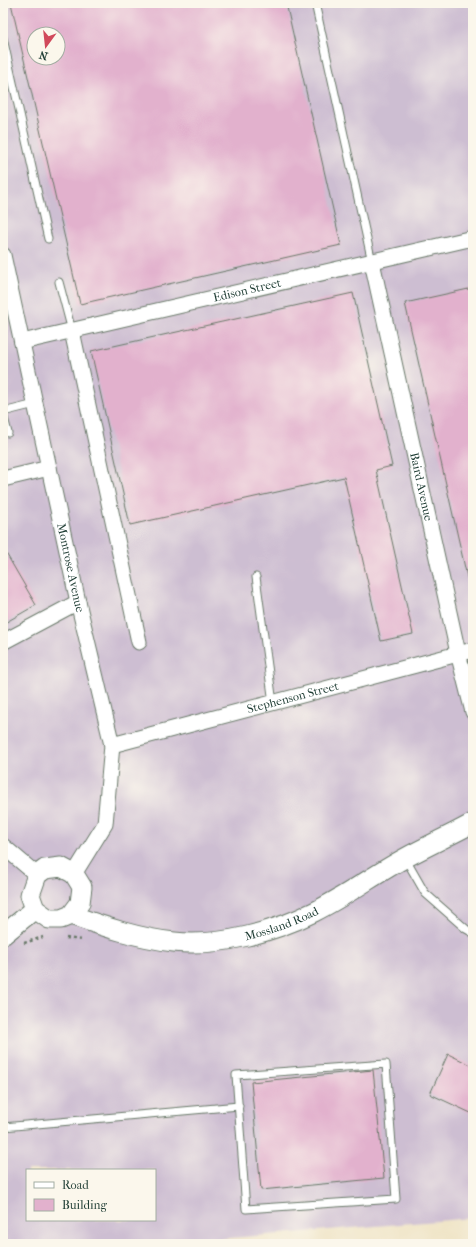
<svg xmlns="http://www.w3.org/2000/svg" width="476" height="1247" font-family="'IM FELL French Canon',serif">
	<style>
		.industrial { fill: #cdbed2; fill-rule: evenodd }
		.building { fill: #e2b1cd; fill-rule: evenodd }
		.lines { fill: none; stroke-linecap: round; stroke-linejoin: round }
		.service-casing { stroke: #687868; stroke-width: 9 }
		.minor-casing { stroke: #687868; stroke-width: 17 }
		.tertiary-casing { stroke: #687868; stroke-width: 21 }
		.path { stroke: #687868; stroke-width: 2.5; stroke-dasharray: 3 3; stroke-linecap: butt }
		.service { stroke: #fff; stroke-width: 7 }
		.minor { stroke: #fff; stroke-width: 15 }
		.tertiary { stroke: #fff; stroke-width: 19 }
		.labels { text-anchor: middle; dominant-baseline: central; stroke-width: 4; stroke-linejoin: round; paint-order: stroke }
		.street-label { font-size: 12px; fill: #1f3d34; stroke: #fbf7ec }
	</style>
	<rect width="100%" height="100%" fill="#fbf7ec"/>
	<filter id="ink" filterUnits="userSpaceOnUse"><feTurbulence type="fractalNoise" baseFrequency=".025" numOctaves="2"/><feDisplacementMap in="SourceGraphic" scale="8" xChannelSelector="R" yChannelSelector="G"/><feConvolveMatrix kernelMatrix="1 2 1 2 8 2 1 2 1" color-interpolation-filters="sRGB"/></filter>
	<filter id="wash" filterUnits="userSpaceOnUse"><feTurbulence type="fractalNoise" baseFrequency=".012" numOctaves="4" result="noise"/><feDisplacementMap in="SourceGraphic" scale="16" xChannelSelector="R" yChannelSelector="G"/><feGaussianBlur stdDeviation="0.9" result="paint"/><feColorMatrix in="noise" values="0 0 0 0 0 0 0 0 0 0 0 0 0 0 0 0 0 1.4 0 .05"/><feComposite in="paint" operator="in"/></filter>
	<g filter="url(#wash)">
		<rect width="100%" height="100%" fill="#f0e5c8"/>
		<!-- industrial -->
		<path class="industrial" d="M3,3H473V1218L157,1244H3ZM34,34H58V58H34ZM27,1170H155V1220H27Z"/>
		<g id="blocks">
			<!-- building -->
			<g class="building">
				<path d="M11,3H286L341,245L80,304ZM34,34H58V58H34Z"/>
				<path d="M473,288V599H472L405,303Z"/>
				<path d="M353,293L392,466L376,470L413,634L381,641L344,477L130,525L91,351Z"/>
				<path d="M3,548L36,605L3,624Z"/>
				<path d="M448,1054L473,1066V1114L430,1094Z"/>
				<path d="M373,1070L384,1178L261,1190L251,1082Z"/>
			</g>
		</g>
	</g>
	<g filter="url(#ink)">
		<use href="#blocks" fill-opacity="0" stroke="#687868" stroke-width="1"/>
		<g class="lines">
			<!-- service casing -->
			<g class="service-casing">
				<g id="service">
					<path d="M315,3L372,262"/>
					<path d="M3,38L48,239"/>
					<path d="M59,282L72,331"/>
					<path d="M3,412L35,404"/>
					<path d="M3,414L8,433"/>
					<path d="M256,577L273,703"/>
					<path d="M405,858L425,893L466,929L473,933"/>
					<path d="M386,1064L396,1199L246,1209L236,1075Z"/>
					<path d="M3,1127L239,1106"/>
				</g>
			</g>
			<!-- minor casing -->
			<g class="minor-casing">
				<g id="minor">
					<path id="s1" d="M3,255L78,602L112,745L105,824L74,874"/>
					<path id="s2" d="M372,262L458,653L473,712"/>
					<path d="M72,331L139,642"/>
					<path id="s3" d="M22,342L473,238"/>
					<path d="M3,479L49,468"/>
					<path d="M3,642L78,602"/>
					<path id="s4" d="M112,745L473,650"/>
					<path d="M3,846L37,875"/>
				</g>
			</g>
			<!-- tertiary casing -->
			<g class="tertiary-casing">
				<g id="tertiary">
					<path d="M61,867L74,874L82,887L80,903L71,915L61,919H49L35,909L30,895L37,875L45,869Z"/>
					<path id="s5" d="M71,915C105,927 138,938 174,942C219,947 274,932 314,912C346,896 374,875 405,858C427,846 451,835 473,823"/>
					<path d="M3,935L35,909"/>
				</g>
			</g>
			<!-- path -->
			<g class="path">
				<path d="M66,938L82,940"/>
				<path d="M24,943L43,937"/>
			</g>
			<!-- service -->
			<use href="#service" class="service"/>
			<!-- minor -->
			<use href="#minor" class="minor"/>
			<!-- tertiary -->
			<use href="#tertiary" class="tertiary"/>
		</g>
	</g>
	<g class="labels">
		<!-- street labels -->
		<g class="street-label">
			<text stroke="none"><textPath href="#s3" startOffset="231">Edison Street</textPath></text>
			<text stroke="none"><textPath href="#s2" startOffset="230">Baird Avenue</textPath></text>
			<text stroke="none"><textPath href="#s1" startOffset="320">Montrose Avenue</textPath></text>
			<text stroke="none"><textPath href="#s4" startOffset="187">Stephenson Street</textPath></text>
			<text stroke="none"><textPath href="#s5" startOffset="217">Mossland Road</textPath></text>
		</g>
	</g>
	<!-- margin -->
	<rect width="476" height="1247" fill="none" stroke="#fbf7ec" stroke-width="16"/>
	<!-- legend -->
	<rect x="26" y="1169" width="130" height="52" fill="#fbf7ec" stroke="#a3ada2"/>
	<rect x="34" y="1182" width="20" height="6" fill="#ffffff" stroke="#a3ada2"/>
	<text x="62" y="1189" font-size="12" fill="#1f3d34">Road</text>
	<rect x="34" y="1199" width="20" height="12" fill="#e2b1cd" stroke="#a3ada2"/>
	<text x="62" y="1209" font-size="12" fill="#1f3d34">Building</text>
	<!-- north arrow -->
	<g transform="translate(46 46) rotate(195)"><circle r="19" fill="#fbf7ec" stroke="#a3ada2"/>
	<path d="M0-3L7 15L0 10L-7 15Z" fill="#d1495b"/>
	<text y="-6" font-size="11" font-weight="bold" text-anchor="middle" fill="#1f3d34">N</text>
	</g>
</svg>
